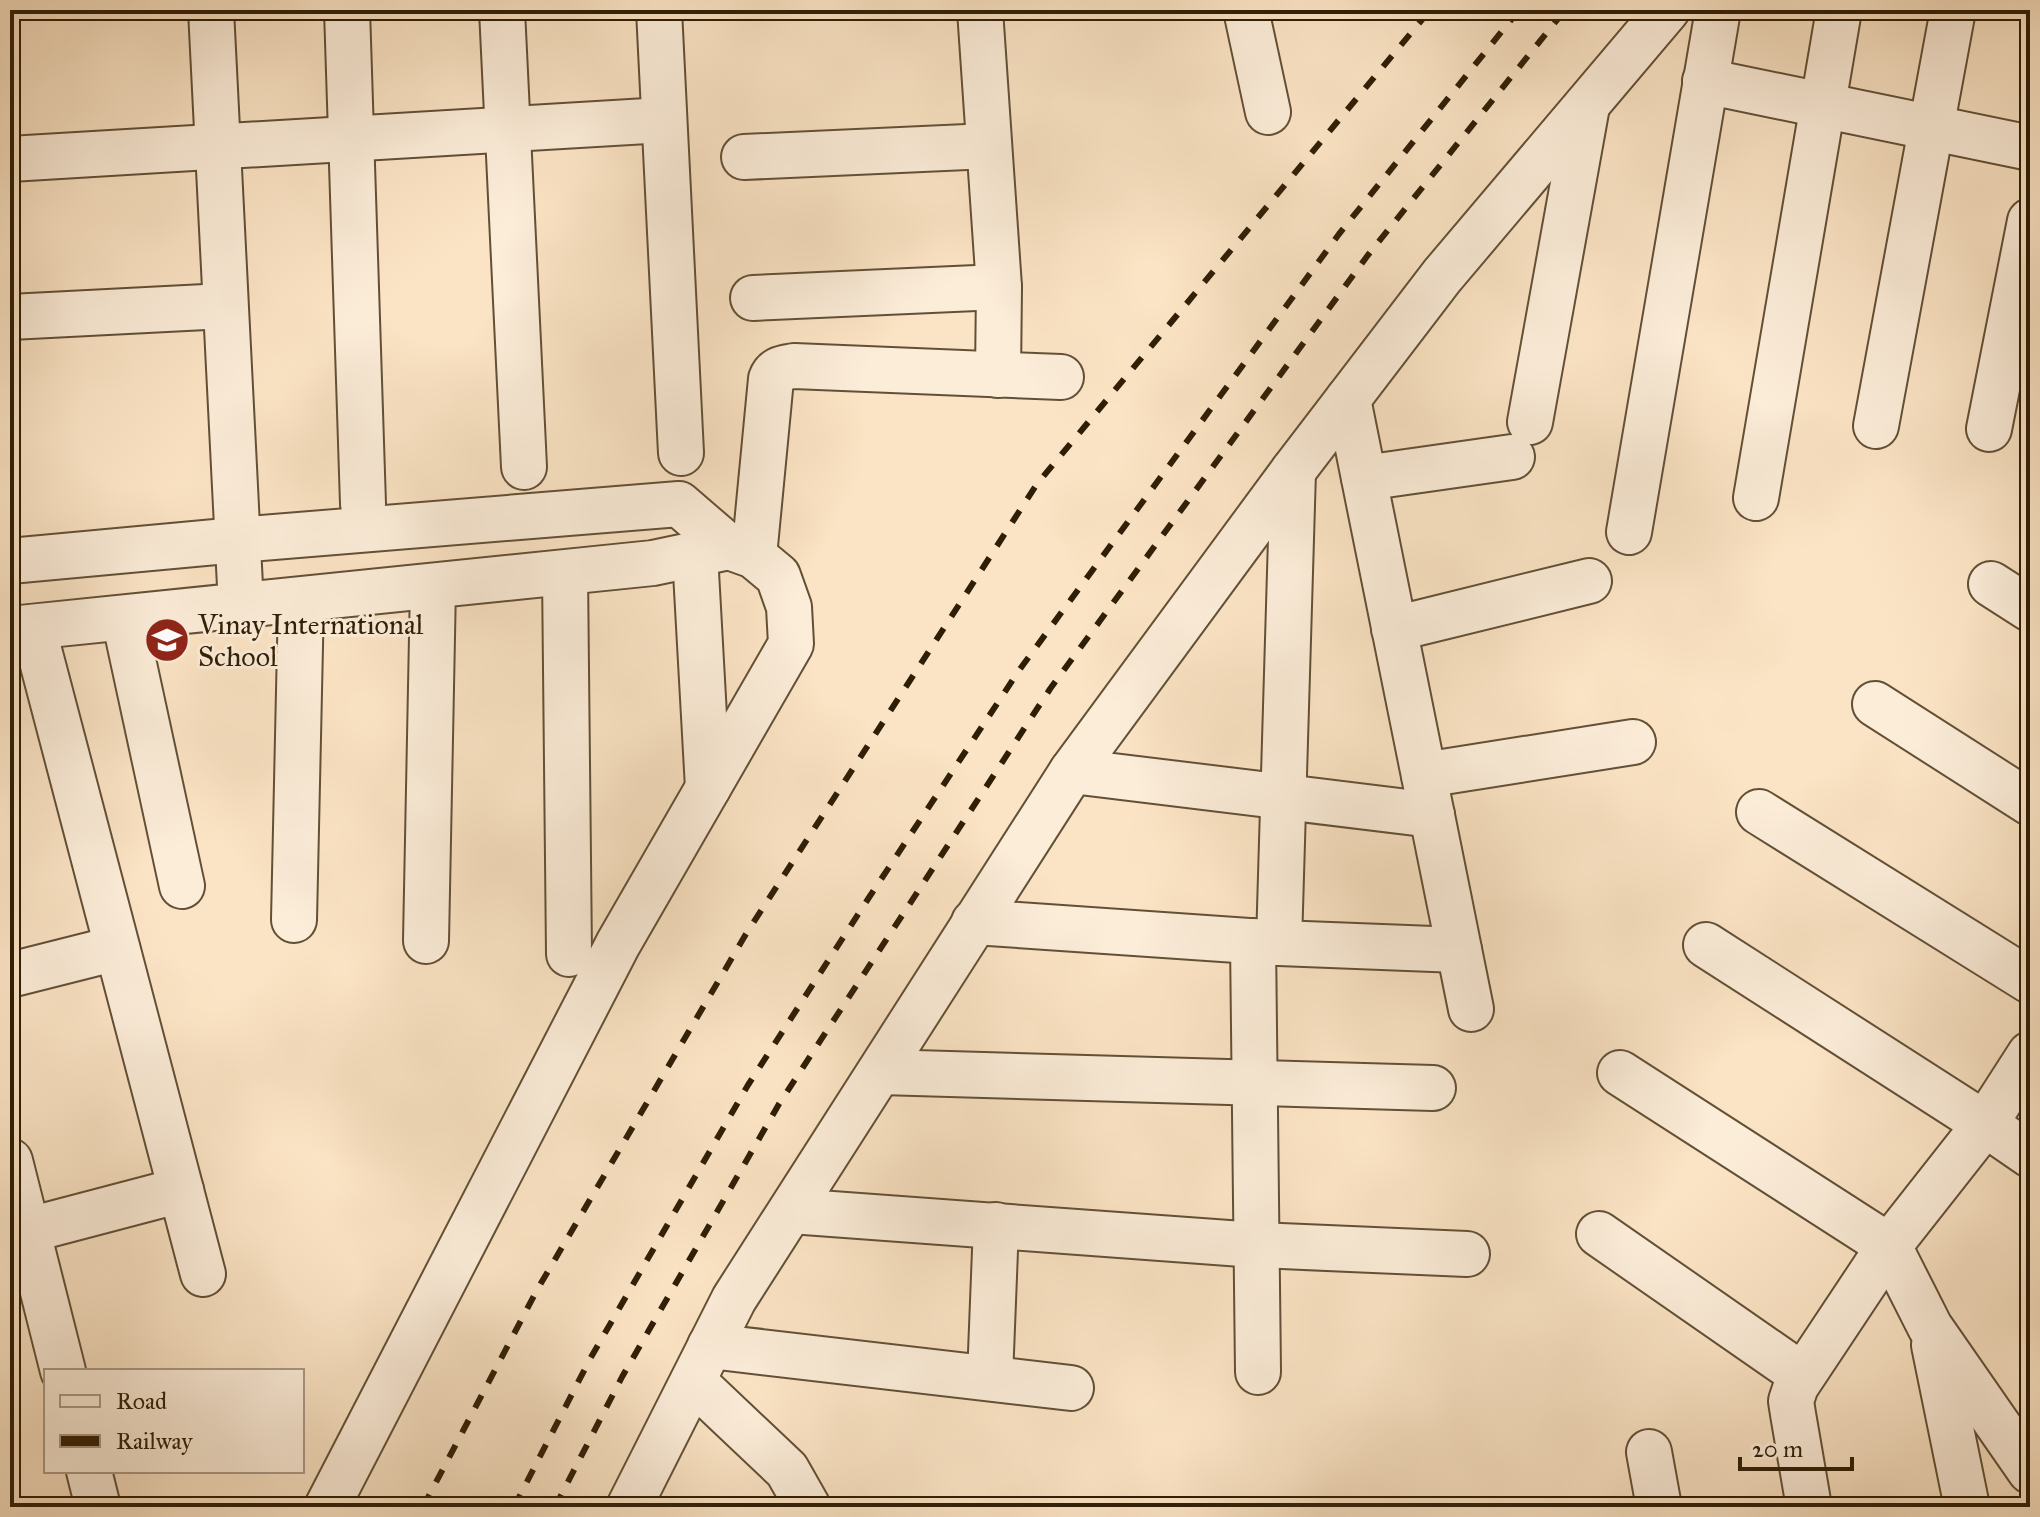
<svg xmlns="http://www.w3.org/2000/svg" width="2040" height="1517" font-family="'IM FELL Great Primer',serif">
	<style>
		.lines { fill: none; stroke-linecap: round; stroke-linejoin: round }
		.minor-casing { stroke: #625036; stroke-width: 48 }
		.minor { stroke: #fcedd9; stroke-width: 44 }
		.rail { stroke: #2f1e06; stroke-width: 6; stroke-dasharray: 14 14; stroke-linecap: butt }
		.labels { text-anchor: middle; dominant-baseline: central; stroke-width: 6; stroke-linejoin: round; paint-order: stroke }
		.poi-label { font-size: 28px; fill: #2f1e06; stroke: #fcedd9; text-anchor: start }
	</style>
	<rect width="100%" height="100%" fill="#fbe4c5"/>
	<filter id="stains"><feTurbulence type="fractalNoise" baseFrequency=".0025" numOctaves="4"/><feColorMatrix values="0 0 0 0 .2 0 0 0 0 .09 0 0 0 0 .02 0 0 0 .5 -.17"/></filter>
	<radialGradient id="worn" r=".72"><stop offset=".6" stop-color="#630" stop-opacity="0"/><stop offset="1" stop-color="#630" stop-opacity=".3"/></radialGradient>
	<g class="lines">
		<!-- minor casing -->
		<g class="minor-casing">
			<g id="minor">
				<path d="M211,10L241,606"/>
				<path d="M347,10L363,504"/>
				<path d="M502,10L524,467"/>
				<path d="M659,10L681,453"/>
				<path d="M980,10L999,287L998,375"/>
				<path d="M1246,10L1268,112"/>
				<path d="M1705,81L2030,148"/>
				<path d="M744,157L989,146"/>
				<path d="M10,159L664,120"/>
				<path d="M753,298L999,287"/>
				<path d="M10,317L225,306"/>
				<path d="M1348,399L1471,1009"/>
				<path d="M1530,422L1587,106"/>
				<path d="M1876,426L1953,10"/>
				<path d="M1989,429L2030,221"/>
				<path d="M1364,478L1512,457"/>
				<path d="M1756,498L1839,10"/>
				<path d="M1629,532L1718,10"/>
				<path d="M695,554L708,788"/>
				<path d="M754,556L771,379C775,368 783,368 794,366L1061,377"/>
				<path d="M10,561L237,540L679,504L729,547L754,556L778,576L789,607L791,644L618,944L327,1507"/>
				<path d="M565,573L569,954"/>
				<path d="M1991,584L2030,609"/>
				<path d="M124,618L182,886"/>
				<path d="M33,627L203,1274"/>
				<path d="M10,629L653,563L729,547"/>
				<path d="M1394,629L1589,581"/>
				<path d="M1875,704L2030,803"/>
				<path d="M1072,771L1432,815"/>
				<path d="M1424,775L1633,742"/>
				<path d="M1759,812L2030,981"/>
				<path d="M294,920L301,600"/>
				<path d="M974,922L1279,943L1459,950"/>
				<path d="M426,941L433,586"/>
				<path d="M1253,941L1258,1372"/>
				<path d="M1279,943L1293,471"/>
				<path d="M1706,945L1985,1124L2030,1155"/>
				<path d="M10,975L117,948"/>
				<path d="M881,1072L1433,1088"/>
				<path d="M1620,1073L1889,1246L1930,1327L2030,1471"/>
				<path d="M10,1161L63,1371"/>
				<path d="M791,1211L1256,1245L1467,1254"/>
				<path d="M1599,1234L1802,1375"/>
				<path d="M10,1235L181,1190"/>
				<path d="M1934,1345L1967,1507"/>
				<path d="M710,1346L1071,1388"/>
				<path d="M990,1378L996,1225"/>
				<path d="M693,1381L787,1470L808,1507"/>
				<path d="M1649,1452L1659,1507"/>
				<path d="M89,1471L98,1507"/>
				<path d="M629,1507L734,1299L1072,771L1293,471L1442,276L1667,10"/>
				<path d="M1809,1507L1793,1414L1791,1401L1796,1386L1889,1246L1985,1124L2030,1054"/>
			</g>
		</g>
		<!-- minor -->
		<use href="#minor" class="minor"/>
		<!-- rail -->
		<g class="rail">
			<path d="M423,1507L537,1290L746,934L1037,484L1430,10"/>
			<path d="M514,1507L590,1359L748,1085L868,899L1020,669L1339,234L1519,10"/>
			<path d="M555,1507L622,1377L779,1104L1050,689L1368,255L1565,10"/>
		</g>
	</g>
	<!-- icons -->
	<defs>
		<g id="school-disc" transform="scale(2.3)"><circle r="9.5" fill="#8f2418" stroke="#fcedd9"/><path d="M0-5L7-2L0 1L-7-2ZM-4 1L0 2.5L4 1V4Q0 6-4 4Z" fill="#fff"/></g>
	</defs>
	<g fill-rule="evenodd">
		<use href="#school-disc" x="167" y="640"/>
	</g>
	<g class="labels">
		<!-- poi labels -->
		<g class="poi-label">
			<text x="198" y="624">Vinay International<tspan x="198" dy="32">School</tspan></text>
		</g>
	</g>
	<!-- margin -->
	<rect width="2040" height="1517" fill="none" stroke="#fbe4c5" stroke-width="40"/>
	<rect x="12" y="12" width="2016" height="1493" fill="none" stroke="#2f1e06" stroke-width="4"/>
	<rect x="20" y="20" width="2000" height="1477" fill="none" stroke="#2f1e06" stroke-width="2"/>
	<!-- legend -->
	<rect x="44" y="1369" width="260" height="104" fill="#fcedd9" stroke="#aa9a85" stroke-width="2"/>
	<rect x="60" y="1395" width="40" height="12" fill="#fcedd9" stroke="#aa9a85" stroke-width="2"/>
	<text x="116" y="1409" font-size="24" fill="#2f1e06">Road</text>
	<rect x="60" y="1435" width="40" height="12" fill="#2f1e06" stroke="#aa9a85" stroke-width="2"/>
	<text x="116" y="1449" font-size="24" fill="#2f1e06">Railway</text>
	<!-- scale -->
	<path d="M1740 1457v12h112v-12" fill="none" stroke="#2f1e06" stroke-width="4"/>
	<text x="1752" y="1457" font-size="24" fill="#2f1e06" stroke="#fcedd9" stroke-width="6" paint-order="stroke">20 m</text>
	<rect width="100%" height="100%" filter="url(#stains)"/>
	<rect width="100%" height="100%" fill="url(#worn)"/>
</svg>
